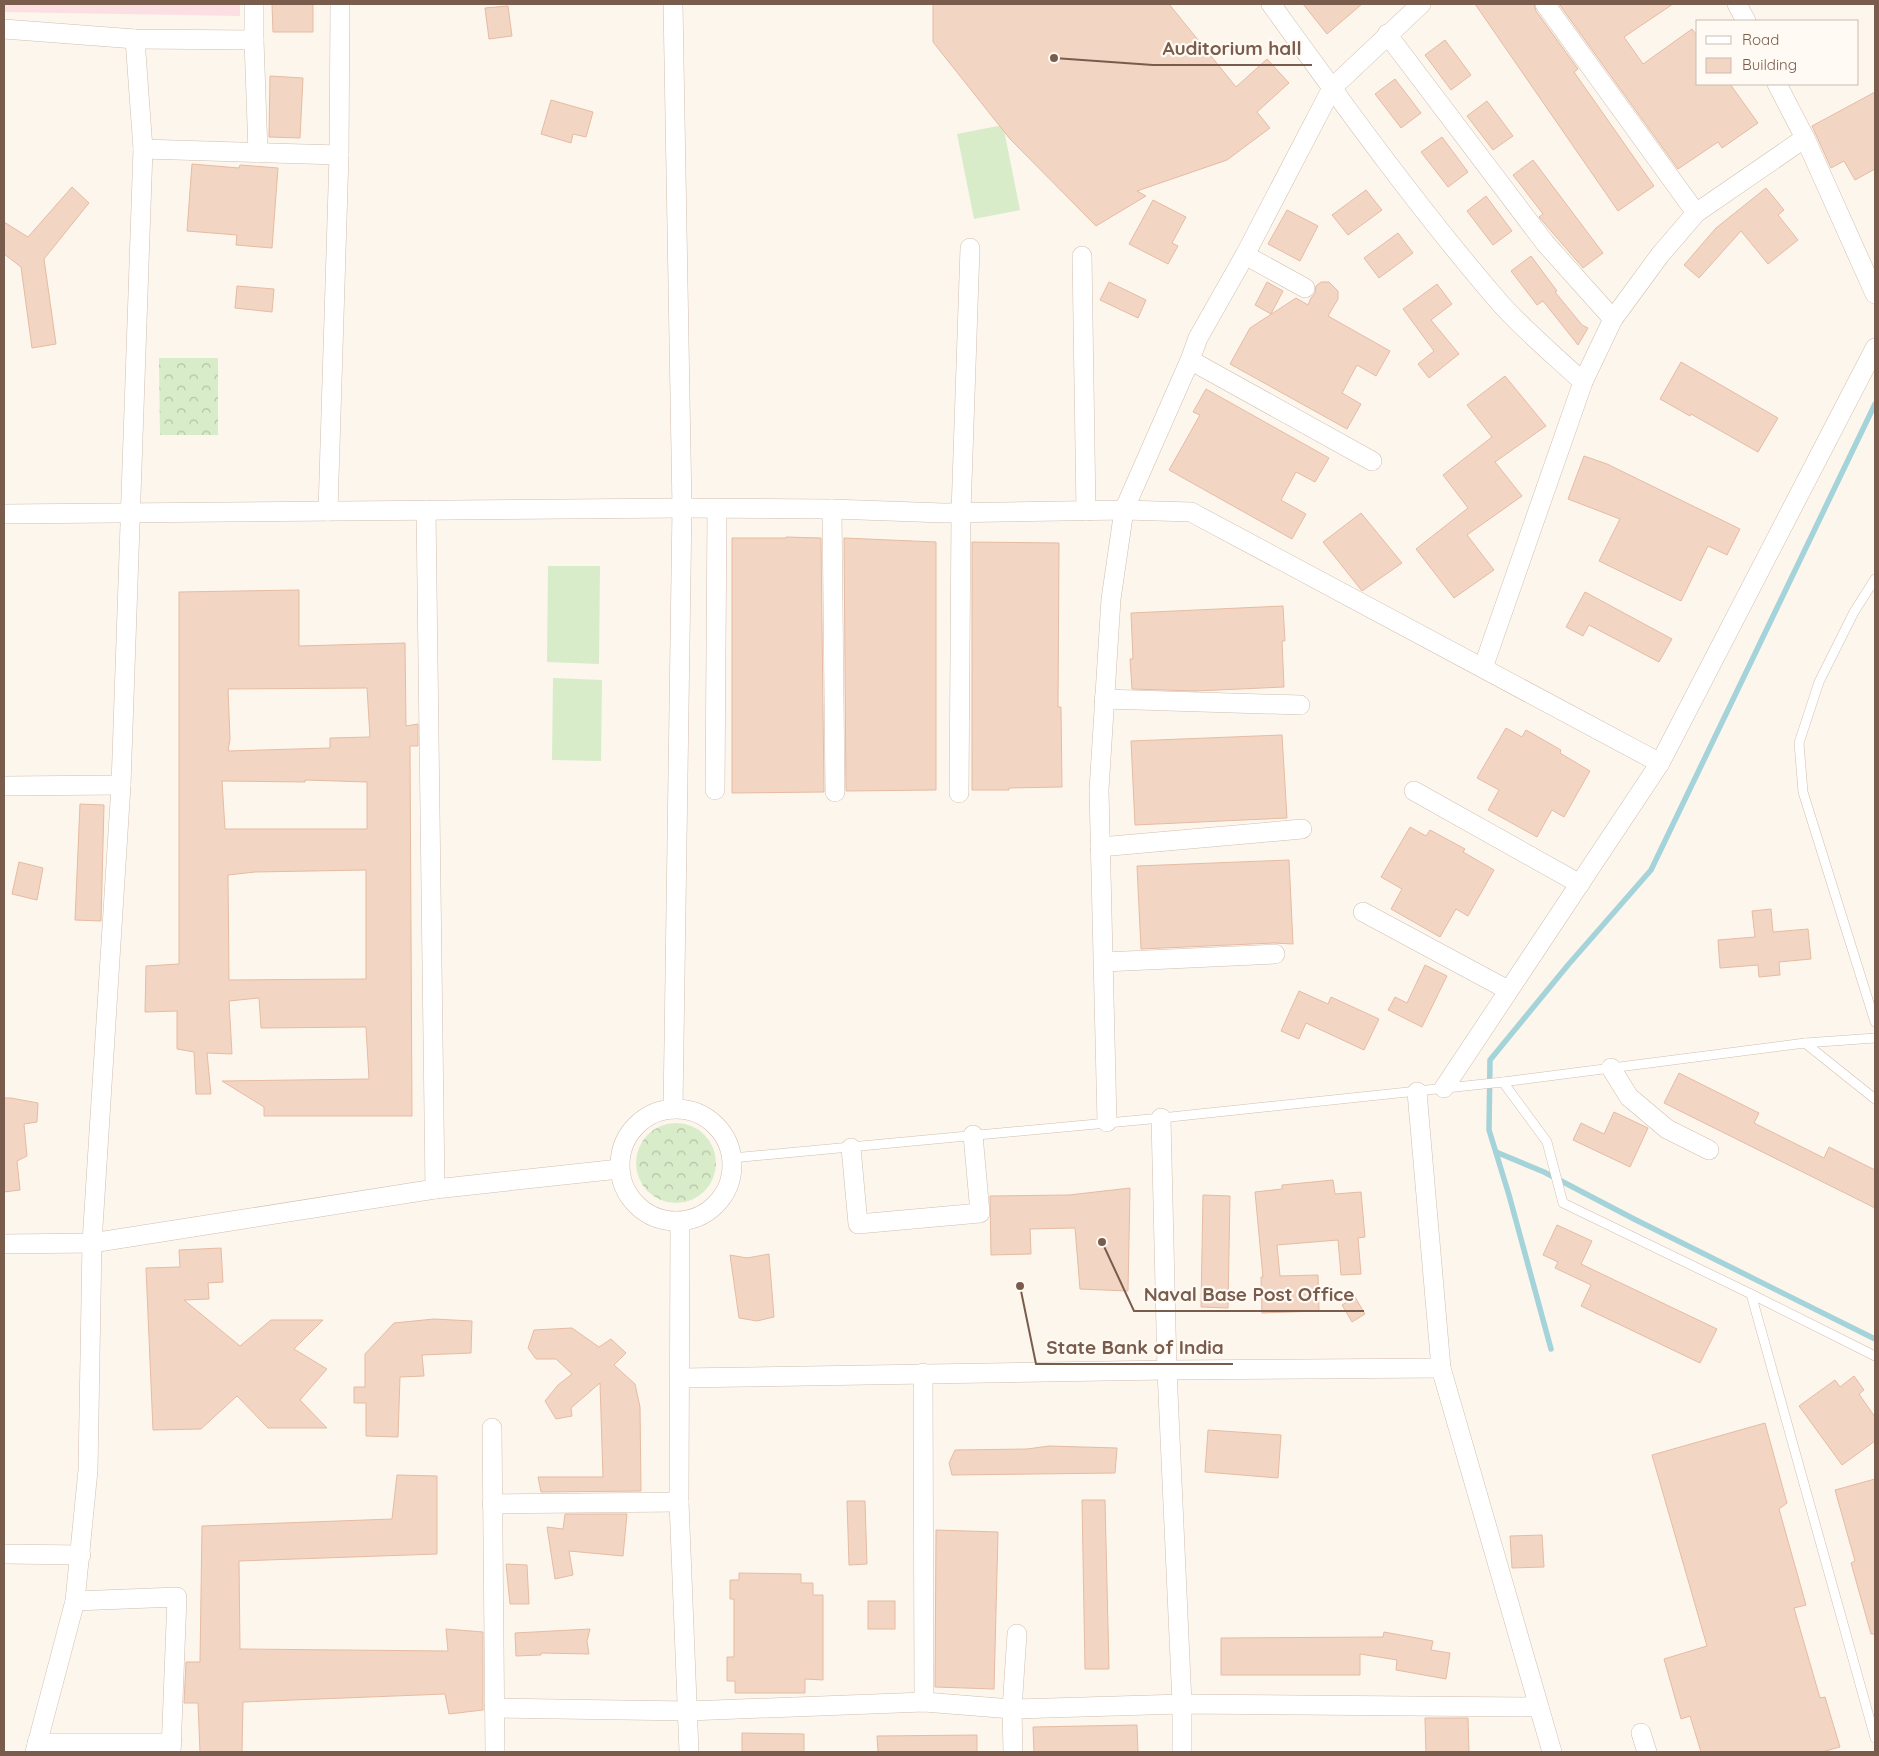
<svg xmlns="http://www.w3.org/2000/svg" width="1879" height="1756" font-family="Quicksand,sans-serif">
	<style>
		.medical { fill: #fbdfe3 }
		.forest { fill: url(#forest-crowns) }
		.pitch { fill: #d8ecc9 }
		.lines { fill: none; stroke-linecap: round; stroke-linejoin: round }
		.stream { stroke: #a5d3da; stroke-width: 5.5 }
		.building { fill: #f3d5c3; stroke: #e6bba3; fill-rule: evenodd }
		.lane-casing { stroke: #d1beb0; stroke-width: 10 }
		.street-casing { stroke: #d1beb0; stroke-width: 20 }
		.lane { stroke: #fff; stroke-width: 9 }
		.street { stroke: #fff; stroke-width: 19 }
		.leader { fill: none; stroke: #7a5c4d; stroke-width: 2 }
		.callout-dot { fill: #7a5c4d; stroke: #fffaf3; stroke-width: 2 }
		.callout-label { font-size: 19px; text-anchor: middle; font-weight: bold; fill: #7a5c4d; stroke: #fffaf3; stroke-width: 4.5; stroke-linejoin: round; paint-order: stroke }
	</style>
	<defs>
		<pattern id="forest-crowns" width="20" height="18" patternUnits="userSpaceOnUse" patternTransform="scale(1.25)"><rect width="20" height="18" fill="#d8ecc9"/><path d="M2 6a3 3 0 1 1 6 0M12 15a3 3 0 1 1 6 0" fill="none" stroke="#b4c2a5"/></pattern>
	</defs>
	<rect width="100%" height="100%" fill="#fdf6ec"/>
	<!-- medical -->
	<path class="medical" d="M4,4H240V16L4,12Z"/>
	<!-- forest -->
	<g class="forest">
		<path d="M159,358H218V435H160Z"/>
		<circle cx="676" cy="1163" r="40"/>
	</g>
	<!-- pitch -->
	<g class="pitch">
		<path d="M1003,125L1020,210L974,219L957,134Z"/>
		<path d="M548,566H600L599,664L547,662Z"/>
		<path d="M553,678L602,680L601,761L552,760Z"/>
	</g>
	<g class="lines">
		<!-- stream -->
		<g class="stream">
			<path d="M1496,1152L1544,1172L1634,1219L1875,1339"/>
			<path d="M1551,1349L1509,1195L1489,1130L1490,1060L1568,965L1651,870L1875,404"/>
		</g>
	</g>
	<!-- building -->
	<g class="building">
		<path d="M272,4H313V32H273Z"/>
		<path d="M933,4H1169L1236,87L1267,59L1289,83L1257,112L1270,128L1227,160L1137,191L1146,196L1096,226L1010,139L933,42Z"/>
		<path d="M1303,4H1362L1327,34Z"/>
		<path d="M1475,4H1534L1536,11L1578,69L1574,72L1654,186L1618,211Z"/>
		<path d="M1559,4H1673L1624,37L1643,64L1692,29L1698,37V84H1730L1758,123L1722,148L1718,142L1678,169Z"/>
		<path d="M508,6L512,36L489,39L485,8Z"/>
		<path d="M1445,40L1471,75L1451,90L1425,55Z"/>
		<path d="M270,76L303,78L300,138L269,137Z"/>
		<path d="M1395,79L1421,113L1401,128L1375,94Z"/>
		<path d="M1875,92V169L1855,180L1844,161L1831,168L1812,126Z"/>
		<path d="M551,100L593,112L586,137L573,134L571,143L541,134Z"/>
		<path d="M1487,101L1513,136L1493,150L1467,116Z"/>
		<path d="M1442,137L1468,172L1448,187L1421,152Z"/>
		<path d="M1533,160L1603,253L1583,268L1539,217L1543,214L1513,175Z"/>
		<path d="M192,164L239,168L240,165L278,168L272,248L236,245L237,235L187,231Z"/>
		<path d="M72,187L89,203L44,259L56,344L32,348L21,267L4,254V222L28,237Z"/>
		<path d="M1766,188L1784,210L1778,215L1798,240L1768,264L1741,231L1699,278L1684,265L1716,228Z"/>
		<path d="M1366,190L1382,210L1348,235L1332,215Z"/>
		<path d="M1486,196L1512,231L1493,245L1467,211Z"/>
		<path d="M1153,200L1186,217L1172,243L1178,246L1168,264L1129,244Z"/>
		<path d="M1287,210L1318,226L1300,261L1268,244Z"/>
		<path d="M1398,233L1413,253L1379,278L1364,258Z"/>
		<path d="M1531,256L1557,291L1555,292L1582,325L1588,328L1578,345L1543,301L1537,305L1511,271Z"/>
		<path d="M1109,282L1146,300L1138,318L1100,300Z"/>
		<path d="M1267,282L1283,291L1271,314L1255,305Z"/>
		<path d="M1321,282H1329L1338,291V299L1328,316L1390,351L1376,376L1357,365L1342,393L1361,404L1347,429L1230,364L1250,328L1296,298L1308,305L1311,298L1315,293L1316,286Z"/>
		<path d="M1437,284L1452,304L1431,320L1459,354L1429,378L1418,364L1434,351L1403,309Z"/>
		<path d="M237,286L274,289L272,312L235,308Z"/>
		<path d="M1681,362L1778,418L1758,452L1691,414L1690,416L1660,399Z"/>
		<path d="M1505,376L1546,426L1495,462L1522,496L1467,535L1494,570L1454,598L1416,549L1468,508L1443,475L1492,437L1467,405Z"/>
		<path d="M1206,389L1329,458L1315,482L1296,472L1281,500L1306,514L1292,539L1169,470L1200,415L1193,412Z"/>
		<path d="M1584,456L1607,464L1740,529L1727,555L1708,546L1681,601L1599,561L1620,519L1568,499Z"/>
		<path d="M1361,513L1402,563L1362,591L1323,542Z"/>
		<path d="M786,537L821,538L824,792L732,793V538H786Z"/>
		<path d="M844,538L936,542V790L846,791Z"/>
		<path d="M972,542L1059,543L1058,707H1061L1062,787L1009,788V790H972Z"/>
		<path d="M299,590V646L405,643L406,726L418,724V746H410L412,1116H264V1107L222,1081L369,1079L366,1027L261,1028L259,998L229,1001L232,1054L207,1053L211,1094H196L194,1052L177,1049V1011L145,1012L146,966L179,964V592ZM367,688L370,737L330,738V748L228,751L230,739L228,689ZM305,780L367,782V829H225L222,781L305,782ZM366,870V979L229,980L228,875L255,872Z"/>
		<path d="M1585,592L1672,639L1659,662L1589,625L1583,636L1566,627Z"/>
		<path d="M1283,606L1285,641H1282L1284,687L1196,691L1132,689L1130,659H1133L1131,613Z"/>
		<path d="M1506,728L1522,737L1526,730L1561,750L1560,753L1590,771L1564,817L1552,810L1537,837L1488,810L1499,790L1477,778Z"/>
		<path d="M1282,735L1287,818L1135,825L1131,741Z"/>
		<path d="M80,804L104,805L101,921L75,920Z"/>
		<path d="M1410,827L1426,836L1430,830L1465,849L1463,852L1494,870L1468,916L1456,909L1440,937L1391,909L1402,889L1381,877Z"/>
		<path d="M1289,860L1293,944L1274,943L1141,949L1137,866Z"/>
		<path d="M19,862L43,868L37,900L12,894Z"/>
		<path d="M1771,909L1773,932L1808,929L1811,959L1779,962L1780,975L1759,977L1758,965L1720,968L1718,940L1755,937L1752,911Z"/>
		<path d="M1425,965L1447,976L1422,1027L1388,1010L1395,997L1407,1003Z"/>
		<path d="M1299,991L1328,1004L1331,997L1379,1019L1364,1050L1306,1023L1299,1039L1281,1031Z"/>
		<path d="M1679,1073L1759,1113L1754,1123L1824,1158L1829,1147L1875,1170V1208L1664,1103Z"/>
		<path d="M4,1098H11L38,1103L37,1122L24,1124L27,1156L17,1161L20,1190L4,1192Z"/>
		<path d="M1614,1112L1648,1128L1630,1167L1573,1140L1581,1123L1604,1134Z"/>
		<path d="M1333,1180L1335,1194L1361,1192L1365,1237L1358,1238L1361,1274L1341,1275L1338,1240L1277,1245L1280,1276L1318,1275L1319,1311L1262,1313L1261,1277H1263L1255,1192L1282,1189V1185Z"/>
		<path d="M1130,1188L1128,1291L1080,1289L1075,1228L1030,1229L1031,1254L991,1255L990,1196L1069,1195Z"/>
		<path d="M1203,1195L1230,1196L1228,1308L1201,1307Z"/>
		<path d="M1557,1225L1592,1241L1581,1264L1717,1329L1700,1363L1581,1306L1591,1285L1555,1268L1558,1262L1543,1255Z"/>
		<path d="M221,1248L223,1282L208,1283L209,1299L184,1300L240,1346L271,1320H323L294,1349L327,1369L300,1400L327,1428H268L237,1396L201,1429L153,1430L146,1268L180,1267L179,1250Z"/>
		<path d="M769,1254L774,1317L757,1321L739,1318L730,1255L747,1258Z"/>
		<path d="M1355,1297L1365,1314L1352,1322L1342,1305Z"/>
		<path d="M434,1319L472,1321L471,1353L422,1355L424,1376L400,1377L398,1437L366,1436V1403H354V1387H365V1354L394,1323Z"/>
		<path d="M572,1328L599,1347L611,1339L626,1353L614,1365L635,1384L640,1407L641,1491L541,1492L538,1477H603L600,1383L571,1408L572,1416L556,1419L545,1401L558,1385L572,1374L556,1359H536L528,1348L534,1330Z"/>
		<path d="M1854,1376L1864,1390L1859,1394L1875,1417V1441L1842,1465L1799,1406L1835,1380L1840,1387Z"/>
		<path d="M1765,1423L1787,1503L1779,1509L1806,1605L1794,1608L1820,1698L1825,1697L1840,1747L1822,1752H1701L1690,1716L1681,1719L1664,1659L1707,1646L1652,1455Z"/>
		<path d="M1208,1430L1281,1435L1278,1478L1205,1472Z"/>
		<path d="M1049,1446L1117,1448L1115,1473L952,1475L949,1463L955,1450L1027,1449Z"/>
		<path d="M397,1475L437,1476V1554L239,1561L240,1649L448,1651L446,1629L483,1632V1710L449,1714L445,1694L243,1702L242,1752H200L198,1703H184L186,1662H200L202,1526L392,1519Z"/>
		<path d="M1875,1479V1634H1871L1851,1563L1855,1561L1835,1490Z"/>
		<path d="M1082,1500H1105L1109,1669H1085Z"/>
		<path d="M847,1501H865L867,1564L849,1565Z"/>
		<path d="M565,1514H627L623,1556L569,1551L573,1575L555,1579L547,1527L563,1529Z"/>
		<path d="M936,1530L998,1532L994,1689L935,1687Z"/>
		<path d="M1542,1535L1544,1567L1512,1568L1510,1536Z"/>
		<path d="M506,1564L527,1565L529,1604H510Z"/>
		<path d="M739,1573L801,1574V1583H813V1595H823V1680L805,1679V1693H735V1681H727V1657H734V1599H730V1580H739Z"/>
		<rect x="868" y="1601" width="27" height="28"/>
		<path d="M590,1629L587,1641L589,1654L541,1653V1655L516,1656L515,1633Z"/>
		<path d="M1384,1632L1433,1641L1431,1650L1450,1653L1446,1679L1396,1670L1397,1660L1360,1654V1675H1221V1638L1383,1637Z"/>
		<path d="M1425,1718H1468L1469,1752H1426Z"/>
		<path d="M1137,1725L1138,1752H1034L1033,1727Z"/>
		<path d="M742,1733L804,1734V1752H742Z"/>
		<path d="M977,1735V1752H878L877,1736Z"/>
	</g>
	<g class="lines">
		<!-- lane casing -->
		<g class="lane-casing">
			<g id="lane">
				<path d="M1875,579L1854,612L1819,682L1799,743L1803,792L1875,1022"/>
				<path d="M1805,1043L1875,1099"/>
				<path d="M1503,1082L1805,1043L1875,1038"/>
				<path d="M732,1158L1161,1118L1503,1082L1547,1142L1563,1203L1751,1294L1875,1356"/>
				<path d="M1751,1294L1875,1738"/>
			</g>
		</g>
		<!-- street casing -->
		<g class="street-casing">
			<g id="street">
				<path d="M1271,4C1344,105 1418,208 1500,303C1525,331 1555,356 1583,382"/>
				<path d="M1545,4L1696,213"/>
				<path d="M1737,4L1746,21"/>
				<path d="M4,29L135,39L254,40V4"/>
				<path d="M1387,34L1545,243L1613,319"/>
				<path d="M254,40L258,153"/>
				<path d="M1777,84L1805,138L1875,294"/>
				<path d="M143,149L339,155"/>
				<path d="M1245,255L1305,288"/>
				<path d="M1082,256L1086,511"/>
				<path d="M1190,360L1372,461"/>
				<path d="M832,509L835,792"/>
				<path d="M426,510L435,1189"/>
				<path d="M328,511L339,155L340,4"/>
				<path d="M4,514L682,508L832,509L944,513L1124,510L1191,512L1660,763"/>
				<path d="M1483,668L1583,382L1613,319L1660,255L1696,213L1805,138"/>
				<path d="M1104,699L1300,705"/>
				<path d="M4,786L121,785"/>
				<path d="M715,790L717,510"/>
				<path d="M1414,791L1580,884"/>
				<path d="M959,793L961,513L970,248"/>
				<path d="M1100,847L1302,829"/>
				<path d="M1363,912L1508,990"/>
				<path d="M1104,962L1275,954"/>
				<path d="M1611,1068L1629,1097L1667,1129L1709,1150"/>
				<path d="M1444,1088L1660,763L1875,348"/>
				<path d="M1417,1092L1441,1368L1552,1752"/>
				<circle cx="676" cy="1165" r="56"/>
				<path d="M673,1109L682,508L673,4"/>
				<path d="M1161,1118L1167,1370L1182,1704V1752"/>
				<path d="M1107,1122L1099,790L1111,599L1124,510L1190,360L1198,338L1245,255L1332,88L1421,4"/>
				<path d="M851,1148L858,1224L980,1213L973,1135"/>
				<path d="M680,1222L679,1502L689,1752"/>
				<path d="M4,1244L92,1243L435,1189L619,1169"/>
				<path d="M923,1373L924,1702"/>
				<path d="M681,1378L1167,1370L1441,1368"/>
				<path d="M492,1428L495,1752"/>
				<path d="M492,1504L679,1502"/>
				<path d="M4,1554L81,1555"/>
				<path d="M75,1601L177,1597L171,1752"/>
				<path d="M494,1708L688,1711L924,1702L1012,1709L1182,1704L1539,1707"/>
				<path d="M1641,1733L1647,1752"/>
				<path d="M37,1743H172"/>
				<path d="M35,1752L75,1601L88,1470L92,1243L121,785L143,149L135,39"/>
				<path d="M1013,1752L1012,1709L1017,1634"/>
			</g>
		</g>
		<!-- lane -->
		<use href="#lane" class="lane"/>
		<!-- street -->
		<use href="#street" class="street"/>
	</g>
	<!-- callouts -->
	<path class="leader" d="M1054 58L1153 65H1312M1102 1242L1134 1311H1364M1020 1286L1036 1364H1233"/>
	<g class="callout-dot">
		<circle cx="1054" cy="58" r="5"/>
		<circle cx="1102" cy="1242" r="5"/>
		<circle cx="1020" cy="1286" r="5"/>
	</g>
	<g class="callout-label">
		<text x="1232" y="55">Auditorium hall</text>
		<text x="1249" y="1301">Naval Base Post Office</text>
		<text x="1135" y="1354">State Bank of India</text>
	</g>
	<!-- border -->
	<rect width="1879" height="1756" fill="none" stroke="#7a5c4d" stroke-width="10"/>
	<!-- legend -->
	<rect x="1696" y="20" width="162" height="65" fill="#fffaf3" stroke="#cabbb1"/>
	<rect x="1706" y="36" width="25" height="8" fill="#ffffff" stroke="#cabbb1"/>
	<text x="1742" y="45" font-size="15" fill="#7a5c4d">Road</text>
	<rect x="1706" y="58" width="25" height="15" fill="#f3d5c3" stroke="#cabbb1"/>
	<text x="1742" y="70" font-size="15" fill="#7a5c4d">Building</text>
</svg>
